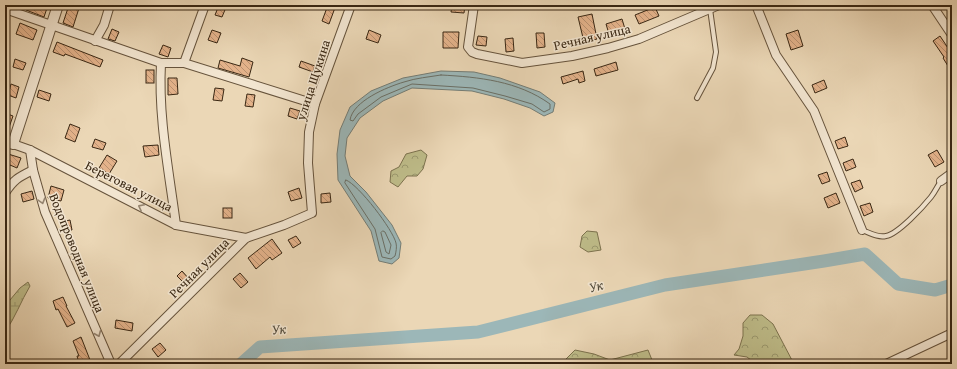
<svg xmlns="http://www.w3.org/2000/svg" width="957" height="369" font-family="'Gentium Book Plus',serif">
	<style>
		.forest { fill: url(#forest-crowns); stroke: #7c724e }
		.wetland { fill: url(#wetland-marsh); stroke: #7c724e }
		.water { fill: #9cb7b8; stroke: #747d76 }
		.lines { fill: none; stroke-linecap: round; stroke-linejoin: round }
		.shore { stroke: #6a6f66; stroke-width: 1 }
		.river { stroke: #9cb7b8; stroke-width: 13 }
		.building { fill: url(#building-back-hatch); stroke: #392713 }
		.service-casing { stroke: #66533c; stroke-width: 6 }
		.minor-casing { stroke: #66533c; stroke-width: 10 }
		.tertiary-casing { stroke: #66533c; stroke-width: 12 }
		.service { stroke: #f2e5d0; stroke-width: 4 }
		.minor { stroke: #f2e5d0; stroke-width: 8 }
		.tertiary { stroke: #f2e5d0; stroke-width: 10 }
		.oneway { stroke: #968672 }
		.labels { text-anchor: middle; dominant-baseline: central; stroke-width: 3; stroke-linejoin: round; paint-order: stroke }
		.street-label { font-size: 13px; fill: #392713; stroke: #f2e5d0 }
		.water-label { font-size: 14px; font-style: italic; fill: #524b3c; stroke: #f2e5d0 }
	</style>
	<defs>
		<pattern id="forest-crowns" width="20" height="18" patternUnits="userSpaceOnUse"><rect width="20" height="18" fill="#bebc89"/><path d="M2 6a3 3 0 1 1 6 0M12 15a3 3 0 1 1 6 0" fill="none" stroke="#9b996f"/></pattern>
		<pattern id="wetland-marsh" width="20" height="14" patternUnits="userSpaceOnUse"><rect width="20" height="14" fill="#bebc89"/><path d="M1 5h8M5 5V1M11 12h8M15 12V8" fill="none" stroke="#9b996f"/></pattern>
		<pattern id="building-back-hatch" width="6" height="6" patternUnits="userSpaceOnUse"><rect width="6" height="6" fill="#e3b28a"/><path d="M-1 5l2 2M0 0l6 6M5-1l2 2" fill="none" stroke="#b99170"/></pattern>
	</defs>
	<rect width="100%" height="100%" fill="#ebd7b6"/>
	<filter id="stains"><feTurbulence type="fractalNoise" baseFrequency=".005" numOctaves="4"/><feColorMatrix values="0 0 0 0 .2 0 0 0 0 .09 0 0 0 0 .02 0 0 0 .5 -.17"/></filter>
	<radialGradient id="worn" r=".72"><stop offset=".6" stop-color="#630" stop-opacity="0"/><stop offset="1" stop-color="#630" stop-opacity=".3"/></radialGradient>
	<!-- forest -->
	<g class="forest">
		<path d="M421,150L427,155L423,169L417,176H407L398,187L390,182L391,171L399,167L406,154Z"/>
		<path d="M587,231L597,232L601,250L588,252L580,247L582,236Z"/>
		<path d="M750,315H762L773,324L794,364H756L747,357L734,355L739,349L743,336V323Z"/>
		<path d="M575,350L594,354L610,360L648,350L652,360L640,364H561Z"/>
	</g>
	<!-- wetland -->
	<path class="wetland" d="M28,282L30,286C21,301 15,318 5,332V306L20,288Z"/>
	<!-- water -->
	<path class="water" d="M441,71L474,72L500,78L540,92L555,103L553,112L544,116L530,108L504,99L472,91L412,88L383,101L360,118L347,138L345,156L350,176L366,192L392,225L401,243L399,258L392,264L379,261L371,231L338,180L337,154L340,130L350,107L371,91L403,78Z"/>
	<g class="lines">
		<!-- shore -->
		<g class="shore">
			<path d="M441,75C479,77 518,81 550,104V109L544,112L532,104L505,96L473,88L412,84L381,97L358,114L353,121L350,120C353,101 387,87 404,82C416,78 429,77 441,75Z"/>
			<path d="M346,180C359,185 393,230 396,243C397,247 396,252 395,256L391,259L382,257L375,229L345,183Z"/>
			<path d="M383,231L385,232L391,245L389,254L386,252L381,233Z"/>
		</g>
		<!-- river -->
		<path class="river" d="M241,364L260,347L478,332L665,285L824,261L865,254L898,284L935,290L952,285"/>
	</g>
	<!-- building -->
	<g class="building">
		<path d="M28,5H48L44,17L26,10Z"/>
		<path d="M69,5H80L73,27L63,23Z"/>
		<path d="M219,5H227L222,17L215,15Z"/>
		<path d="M328,5H336L329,24L322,21Z"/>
		<path d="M452,5H465L464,13L451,12Z"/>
		<path d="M655,7L659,16L639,24L635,15Z"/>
		<path d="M592,14L597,39L584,42L578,17Z"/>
		<path d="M622,19L625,29L609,34L606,24Z"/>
		<path d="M20,23L37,30L33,40L16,34Z"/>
		<path d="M112,29L119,32L115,41L108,39Z"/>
		<path d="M212,30L221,33L217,43L208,40Z"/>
		<path d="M369,30L381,35L378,43L366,39Z"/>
		<path d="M798,30L803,46L791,50L786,34Z"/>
		<path d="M443,32H459L458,48H443Z"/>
		<path d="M536,33H544L545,47L537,48Z"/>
		<path d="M478,36L487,37L486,46L476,45Z"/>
		<path d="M940,36L952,54V63L948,66L943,58L944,57L933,41Z"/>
		<path d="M513,38L514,51L506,52L505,39Z"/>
		<path d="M57,42L103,60L100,67L65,54L64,56L53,52Z"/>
		<path d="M163,45L171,48L168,57L159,54Z"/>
		<path d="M242,58L253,62L249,77L218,68L220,60L240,66Z"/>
		<path d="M15,59L26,63L23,70L13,67Z"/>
		<path d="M301,61L315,66L313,72L299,67Z"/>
		<path d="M616,62L618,70L596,76L594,69Z"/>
		<rect x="146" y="70" width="8" height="13"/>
		<path d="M583,71L585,81L579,83L578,79L563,84L561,77Z"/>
		<path d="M168,78H177L178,94L168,95Z"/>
		<path d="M824,80L827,88L815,93L812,85Z"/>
		<path d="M11,84L19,87L16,98L8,95Z"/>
		<path d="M215,88L224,89L222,101L213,100Z"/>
		<path d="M39,90L51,94L49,101L37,97Z"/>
		<path d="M247,94L255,95L253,107L245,106Z"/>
		<path d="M290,108L300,111L297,119L288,116Z"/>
		<path d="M5,113L13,116L6,136H5Z"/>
		<path d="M70,124L80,128L75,142L65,138Z"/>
		<path d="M845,137L848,146L838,149L835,141Z"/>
		<path d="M95,139L106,143L103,150L92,147Z"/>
		<path d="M158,145L159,155L145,157L143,146Z"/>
		<path d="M937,150L944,162L935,167L928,155Z"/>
		<path d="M5,153L21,158L17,168L10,165L6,178Z"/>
		<path d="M107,155L117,161L109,174L99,168Z"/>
		<path d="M853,159L856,167L846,171L843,163Z"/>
		<path d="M827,172L830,181L822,184L818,175Z"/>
		<path d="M860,180L863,188L855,192L851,183Z"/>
		<path d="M51,186L64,190L61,201L48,198Z"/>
		<path d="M299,188L302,198L291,201L288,192Z"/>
		<path d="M32,191L34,199L23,202L21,194Z"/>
		<path d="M330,193L331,202L321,203V194Z"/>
		<path d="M836,193L840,203L828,208L824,198Z"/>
		<path d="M870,203L873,212L864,216L860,206Z"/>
		<rect x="223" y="208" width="9" height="10"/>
		<path d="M70,220L72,230L63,231L61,222Z"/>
		<path d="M296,236L301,243L293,248L288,240Z"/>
		<path d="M272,239L282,253L272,260L270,257L256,269L248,258Z"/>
		<path d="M182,271L190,280L186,285L177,276Z"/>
		<path d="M240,273L248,282L241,288L233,279Z"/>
		<path d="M63,297L67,306H66L75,323L67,327L58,309L56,310L53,301Z"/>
		<path d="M116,320L133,323L132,331L115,328Z"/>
		<path d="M81,337L90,360L79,363L77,356H79L73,341Z"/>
		<path d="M160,343L166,350L158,357L152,349Z"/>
	</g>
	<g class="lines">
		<!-- service casing -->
		<g class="service-casing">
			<g id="service">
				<path d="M697,98L713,68L716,52L710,9"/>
				<path d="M862,230C870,233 878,238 886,236C898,234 923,207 931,197C935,192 937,187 941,181"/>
			</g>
		</g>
		<!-- minor casing -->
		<g class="minor-casing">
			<g id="minor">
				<path d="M474,5L468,47L472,52L477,54L522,63L572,56L608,48L639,39L719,5"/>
				<path d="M756,5L776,55L814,111L862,230"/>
				<path d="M932,5L952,35"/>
				<path d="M5,9L161,63H184L315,104"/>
				<path d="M95,41L104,25L110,5"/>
				<path d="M161,63C158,117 169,171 176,225"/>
				<path d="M184,63L205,5"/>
				<path d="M13,144L30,150L176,225L246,238"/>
				<path d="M30,150L33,170L45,212L111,364"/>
				<path d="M941,181L952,173"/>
				<path d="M5,193C14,179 19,177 33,170"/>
				<path d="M119,364L246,238L284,225L312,213L308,163L309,132L315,104L351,5"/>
				<path d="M886,364L952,333"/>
			</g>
		</g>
		<!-- tertiary casing -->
		<g class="tertiary-casing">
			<path id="tertiary" d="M5,142L13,144L58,5"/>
		</g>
		<!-- service -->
		<use href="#service" class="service"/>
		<!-- minor -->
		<use href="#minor" class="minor"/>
		<!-- tertiary -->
		<use href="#tertiary" class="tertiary"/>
	</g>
	<!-- one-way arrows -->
	<defs><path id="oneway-chevron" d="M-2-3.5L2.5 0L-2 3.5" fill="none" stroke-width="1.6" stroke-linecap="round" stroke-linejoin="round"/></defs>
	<g class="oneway">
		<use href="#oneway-chevron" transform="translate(42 201) rotate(74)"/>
		<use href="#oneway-chevron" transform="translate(141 207) rotate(-153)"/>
		<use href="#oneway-chevron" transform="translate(98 334) rotate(67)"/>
	</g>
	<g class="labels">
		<!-- street labels -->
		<g class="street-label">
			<text transform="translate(592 37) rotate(-13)">Речная улица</text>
			<text transform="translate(313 80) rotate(-72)">улица Щукина</text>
			<text transform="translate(129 186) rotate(27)">Береговая улица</text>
			<text transform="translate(77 253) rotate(68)">Водопроводная улица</text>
			<text transform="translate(199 268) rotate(-45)">Речная улица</text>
		</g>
		<!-- water labels -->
		<g class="water-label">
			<text transform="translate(596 286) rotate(-14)">Ук</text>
			<text transform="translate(279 329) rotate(-4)">Ук</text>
		</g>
	</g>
	<!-- margin -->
	<rect width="957" height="369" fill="none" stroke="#ebd7b6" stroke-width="20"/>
	<rect x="6" y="6" width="945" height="357" fill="none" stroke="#392713" stroke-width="2"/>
	<rect x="10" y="10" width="937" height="349" fill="none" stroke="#392713"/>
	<rect width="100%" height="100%" filter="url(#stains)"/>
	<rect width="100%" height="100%" fill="url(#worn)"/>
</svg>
